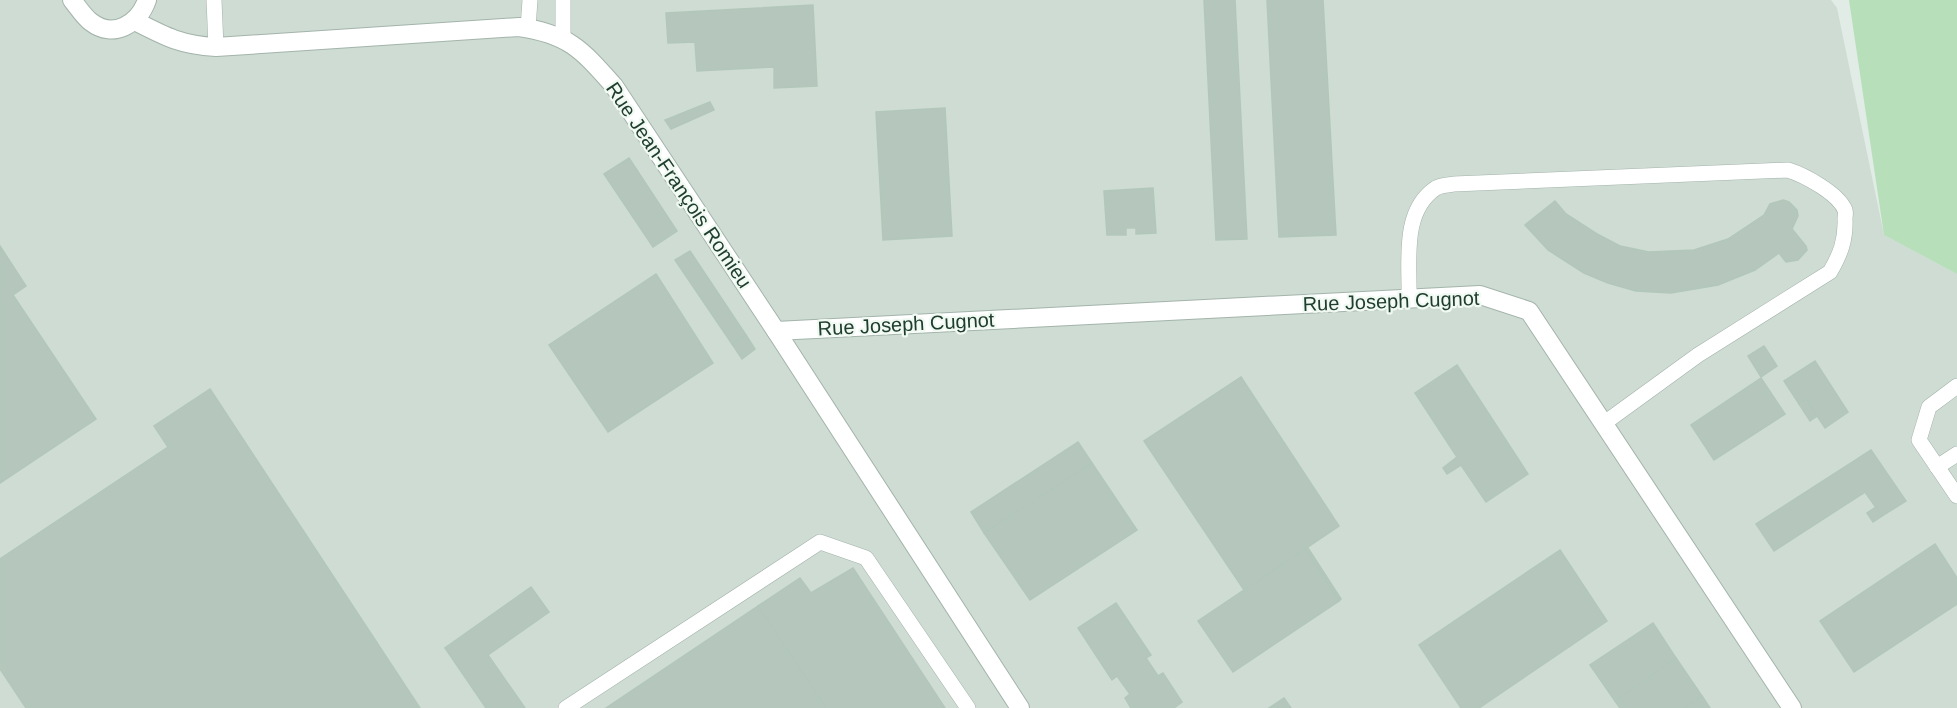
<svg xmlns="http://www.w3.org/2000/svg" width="1957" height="708" font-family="Arial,sans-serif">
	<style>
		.built { fill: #cedcd3 }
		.green { fill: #b7dfba }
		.building { fill: #b5c7bd; stroke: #b2c7ba; stroke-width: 1.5 }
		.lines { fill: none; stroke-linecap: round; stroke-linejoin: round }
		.lane-casing { stroke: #a3b4ab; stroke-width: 16 }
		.street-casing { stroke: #a3b4ab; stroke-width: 20 }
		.lane { stroke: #fff; stroke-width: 15 }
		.street { stroke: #fff; stroke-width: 18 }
		.labels { text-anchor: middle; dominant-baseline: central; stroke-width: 4.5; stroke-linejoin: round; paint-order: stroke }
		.street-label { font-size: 20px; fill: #203e30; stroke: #f1f9f3 }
	</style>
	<rect width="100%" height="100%" fill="#e0ece5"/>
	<!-- built -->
	<path class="built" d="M0,0H1831L1837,8L1884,235L1957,274V708H0Z"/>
	<!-- green -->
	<path class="green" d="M1849,0H1957V274L1884,235Z"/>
	<!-- building -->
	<g class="building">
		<path d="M1204,0H1235L1247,239L1216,240Z"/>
		<path d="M1267,0H1323L1336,235L1279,237Z"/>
		<path d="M813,5L817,86L774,88V67L697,71L695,42L668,43L666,13Z"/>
		<path d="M710,102L714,110L671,129L665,120Z"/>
		<path d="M945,108L952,236L883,240L876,112Z"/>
		<path d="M629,158L677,231L653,247L604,174Z"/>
		<path d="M1153,188L1156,233L1136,234V228H1126V235H1107L1104,191Z"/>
		<path d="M1783,200L1789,202L1797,210L1798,216L1792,229L1806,246L1807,250L1798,260L1786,262L1779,253L1755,270L1718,285L1671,293L1636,291L1608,283L1584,273L1548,250L1525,225L1555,201L1566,214L1597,234L1620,246L1649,252L1694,250L1728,239L1764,215L1770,204Z"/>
		<path d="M0,246L26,286L13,295L96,419L0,483Z"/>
		<path d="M690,251L746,335L732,344L675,260Z"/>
		<path d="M656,274L713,363L608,432L549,345Z"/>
		<path d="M746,335L755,349L742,359L732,344Z"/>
		<path d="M1764,346L1777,366L1761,377L1748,356Z"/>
		<path d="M1815,361L1848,412L1825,428L1806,399L1799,404L1784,381Z"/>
		<path d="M1457,365L1528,474L1486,502L1461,465L1447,474L1443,468L1457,457L1415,393Z"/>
		<path d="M1241,377L1339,526L1244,590L1144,441Z"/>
		<path d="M1761,378L1785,414L1714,460L1691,425Z"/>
		<path d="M210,389L420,708H26L0,669V559L168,447L154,426Z"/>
		<path d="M1806,399L1817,416L1810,421L1799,404Z"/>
		<path d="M1078,442L1092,463L984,533L971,512Z"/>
		<path d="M1871,450L1906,501L1882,516L1865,492L1774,551L1756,524Z"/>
		<path d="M1092,463L1137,530L1030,600L984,533Z"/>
		<path d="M1876,507L1882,516L1873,522L1867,513Z"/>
		<path d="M1935,544L1957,578V604L1854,672L1820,621Z"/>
		<path d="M1308,548L1341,599L1339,601L1305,549Z"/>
		<path d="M1305,549L1339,601L1233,672L1198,621Z"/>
		<path d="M1560,550L1607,621L1479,708H1461L1419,645Z"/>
		<path d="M853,568L945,708H826L758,606L800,578L811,593Z"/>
		<path d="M531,587L549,612L488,655L525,708H486L445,648Z"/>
		<path d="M1116,603L1151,655L1146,658L1158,676L1163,673L1182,702L1174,708H1131L1125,698L1130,694L1117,676L1112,680L1078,628Z"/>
		<path d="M758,606L826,708H606Z"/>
		<path d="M1653,623L1676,658L1615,701L1590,665Z"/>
		<path d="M1676,658L1702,696L1684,708H1620L1615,701Z"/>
		<path d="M1702,696L1710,708H1684Z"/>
		<path d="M1284,698L1291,708H1269Z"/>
	</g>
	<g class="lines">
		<!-- lane casing -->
		<g class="lane-casing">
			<g id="lane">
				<path d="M214,0L216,47"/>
				<path d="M528,28L530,0"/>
				<path d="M563,38V0"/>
				<path d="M1409,298C1410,263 1401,211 1436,188C1441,185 1449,185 1454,184L1788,170C1804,175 1838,193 1845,210C1846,213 1845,216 1845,219C1846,240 1840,255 1830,272L1698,355L1603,424"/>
				<path d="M1957,386L1929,407L1919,440L1957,496"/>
				<path d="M1937,467L1957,454"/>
				<path d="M566,708L820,542L866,558L968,708"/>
			</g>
		</g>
		<!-- street casing -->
		<g class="street-casing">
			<g id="street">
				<path d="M72,0C78,7 84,17 91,22C114,40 139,23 147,0"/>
				<path d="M135,21C166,37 181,45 216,47L519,27C569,34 582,50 614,86L776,331L1020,708"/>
				<path d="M776,331L1480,295L1529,311L1792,708"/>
			</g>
		</g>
		<!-- lane -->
		<use href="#lane" class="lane"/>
		<!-- street -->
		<use href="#street" class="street"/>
	</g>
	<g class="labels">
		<!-- street labels -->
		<g class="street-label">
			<text transform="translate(679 185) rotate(56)">Rue Jean-François Romieu</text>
			<text transform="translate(1391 301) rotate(-2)">Rue Joseph Cugnot</text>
			<text transform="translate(906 324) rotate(-3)">Rue Joseph Cugnot</text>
		</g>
	</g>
</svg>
